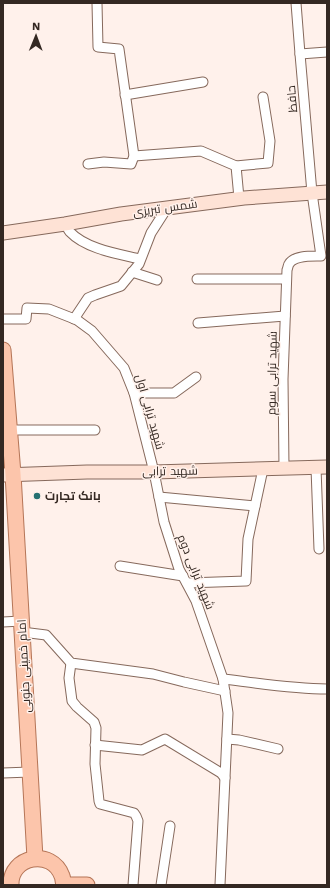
<svg xmlns="http://www.w3.org/2000/svg" width="330" height="888" font-family="'Work Sans',Cairo,sans-serif">
	<style>
		.lines { fill: none; stroke-linecap: round; stroke-linejoin: round }
		.street-casing { stroke: #86695c; stroke-width: 11 }
		.secondary-casing { stroke: #86695c; stroke-width: 15 }
		.primary-casing { stroke: #b57557; stroke-width: 17 }
		.street { stroke: #fff; stroke-width: 9 }
		.secondary { stroke: #fee2d5; stroke-width: 13 }
		.primary { stroke: #fcc5ab; stroke-width: 15 }
		.poi-dot { fill: #257071; stroke: #fff1eb; stroke-width: 1.5 }
		.labels { text-anchor: middle; dominant-baseline: central; stroke-width: 3; stroke-linejoin: round; paint-order: stroke }
		.street-label { font-size: 12px; fill: #342822; stroke: #fff1eb }
		.poi-label { font-size: 12px; font-weight: bold; fill: #342822; stroke: #fff1eb; text-anchor: start }
	</style>
	<rect width="100%" height="100%" fill="#fff1eb"/>
	<g class="lines">
		<!-- street casing -->
		<g class="street-casing">
			<g id="street">
				<path d="M300,54L327,52"/>
				<path d="M125,95L203,82"/>
				<path d="M134,156L201,151L236,166L239,198"/>
				<path d="M88,164L104,162L131,164L134,156L119,49L98,47L97,3"/>
				<path d="M236,166L268,163L270,141L263,97"/>
				<path d="M65,224C67,227 68,230 70,232C86,249 119,254 140,259"/>
				<path d="M132,272L157,280"/>
				<path d="M197,279H286"/>
				<path d="M3,319H26L27,308L49,309L77,320L92,331L124,368L134,393L154,472L164,522L179,569L196,601L223,679L228,713L220,885"/>
				<path d="M74,319L88,298L95,295L121,286L139,264L151,233L167,208"/>
				<path d="M198,323L285,316"/>
				<path d="M134,393H174L196,377"/>
				<path d="M6,432L9,430H95"/>
				<path d="M284,468L283,379L287,270C288,268 288,265 289,264C294,255 312,256 321,256L312,193L300,54L296,3"/>
				<path d="M316,468L319,549"/>
				<path d="M159,497L255,506"/>
				<path d="M120,566L183,576"/>
				<path d="M187,583L246,581L248,539L263,469"/>
				<path d="M3,622L21,621"/>
				<path d="M22,632L46,635L71,663L153,674L184,682L225,691"/>
				<path d="M71,663L69,678L72,701L77,707L94,722L96,728L95,764L99,801L100,804L134,813L136,816L138,821L133,885"/>
				<path d="M223,679C258,683 292,689 327,689"/>
				<path d="M227,739L239,740L278,749"/>
				<path d="M95,745L142,750L165,739L221,773L225,778"/>
				<path d="M3,773L30,772"/>
				<path d="M161,885L170,826"/>
			</g>
		</g>
		<!-- secondary casing -->
		<g class="secondary-casing">
			<g id="secondary">
				<path d="M3,233L65,224L121,214L244,198L327,192"/>
				<path d="M3,475L87,472H154L327,467"/>
			</g>
		</g>
		<!-- primary casing -->
		<g class="primary-casing">
			<g id="primary">
				<path d="M3,350L13,474L35,858"/>
				<path d="M11,885C10,856 52,848 62,876C63,878 63,882 64,885"/>
				<path d="M64,885H87"/>
			</g>
		</g>
		<!-- street -->
		<use href="#street" class="street"/>
		<!-- secondary -->
		<use href="#secondary" class="secondary"/>
		<!-- primary -->
		<use href="#primary" class="primary"/>
	</g>
	<!-- markers -->
	<circle class="poi-dot" cx="37" cy="496" r="4"/>
	<g class="labels">
		<!-- street labels -->
		<g class="street-label">
			<text transform="translate(292 99) rotate(-95)">حافظ</text>
			<text transform="translate(165 208) rotate(-8)">شمس تبریزی</text>
			<text transform="translate(272 373) rotate(-89)">شهید ترابی سوم</text>
			<text transform="translate(150 412) rotate(74)">شهید ترابی اول</text>
			<text transform="translate(170 471) rotate(-1)">شهید ترابی</text>
			<text transform="translate(196 572) rotate(68)">شهید ترابی دوم</text>
			<text transform="translate(24 666) rotate(-93)">امام خمینی جنوبی</text>
		</g>
		<!-- poi labels -->
		<g class="poi-label">
			<text x="45" y="496">بانک تجارت</text>
		</g>
	</g>
	<!-- border -->
	<rect width="330" height="888" fill="none" stroke="#342822" stroke-width="8"/>
	<!-- north arrow -->
	<g transform="translate(36 36) rotate(1)" stroke="#fff1eb" stroke-width="3" paint-order="stroke">
	<path d="M0-3L7 15L0 10L-7 15Z" fill="#342822"/>
	<text y="-6" font-size="11" font-weight="bold" text-anchor="middle" fill="#342822">N</text>
	</g>
</svg>
